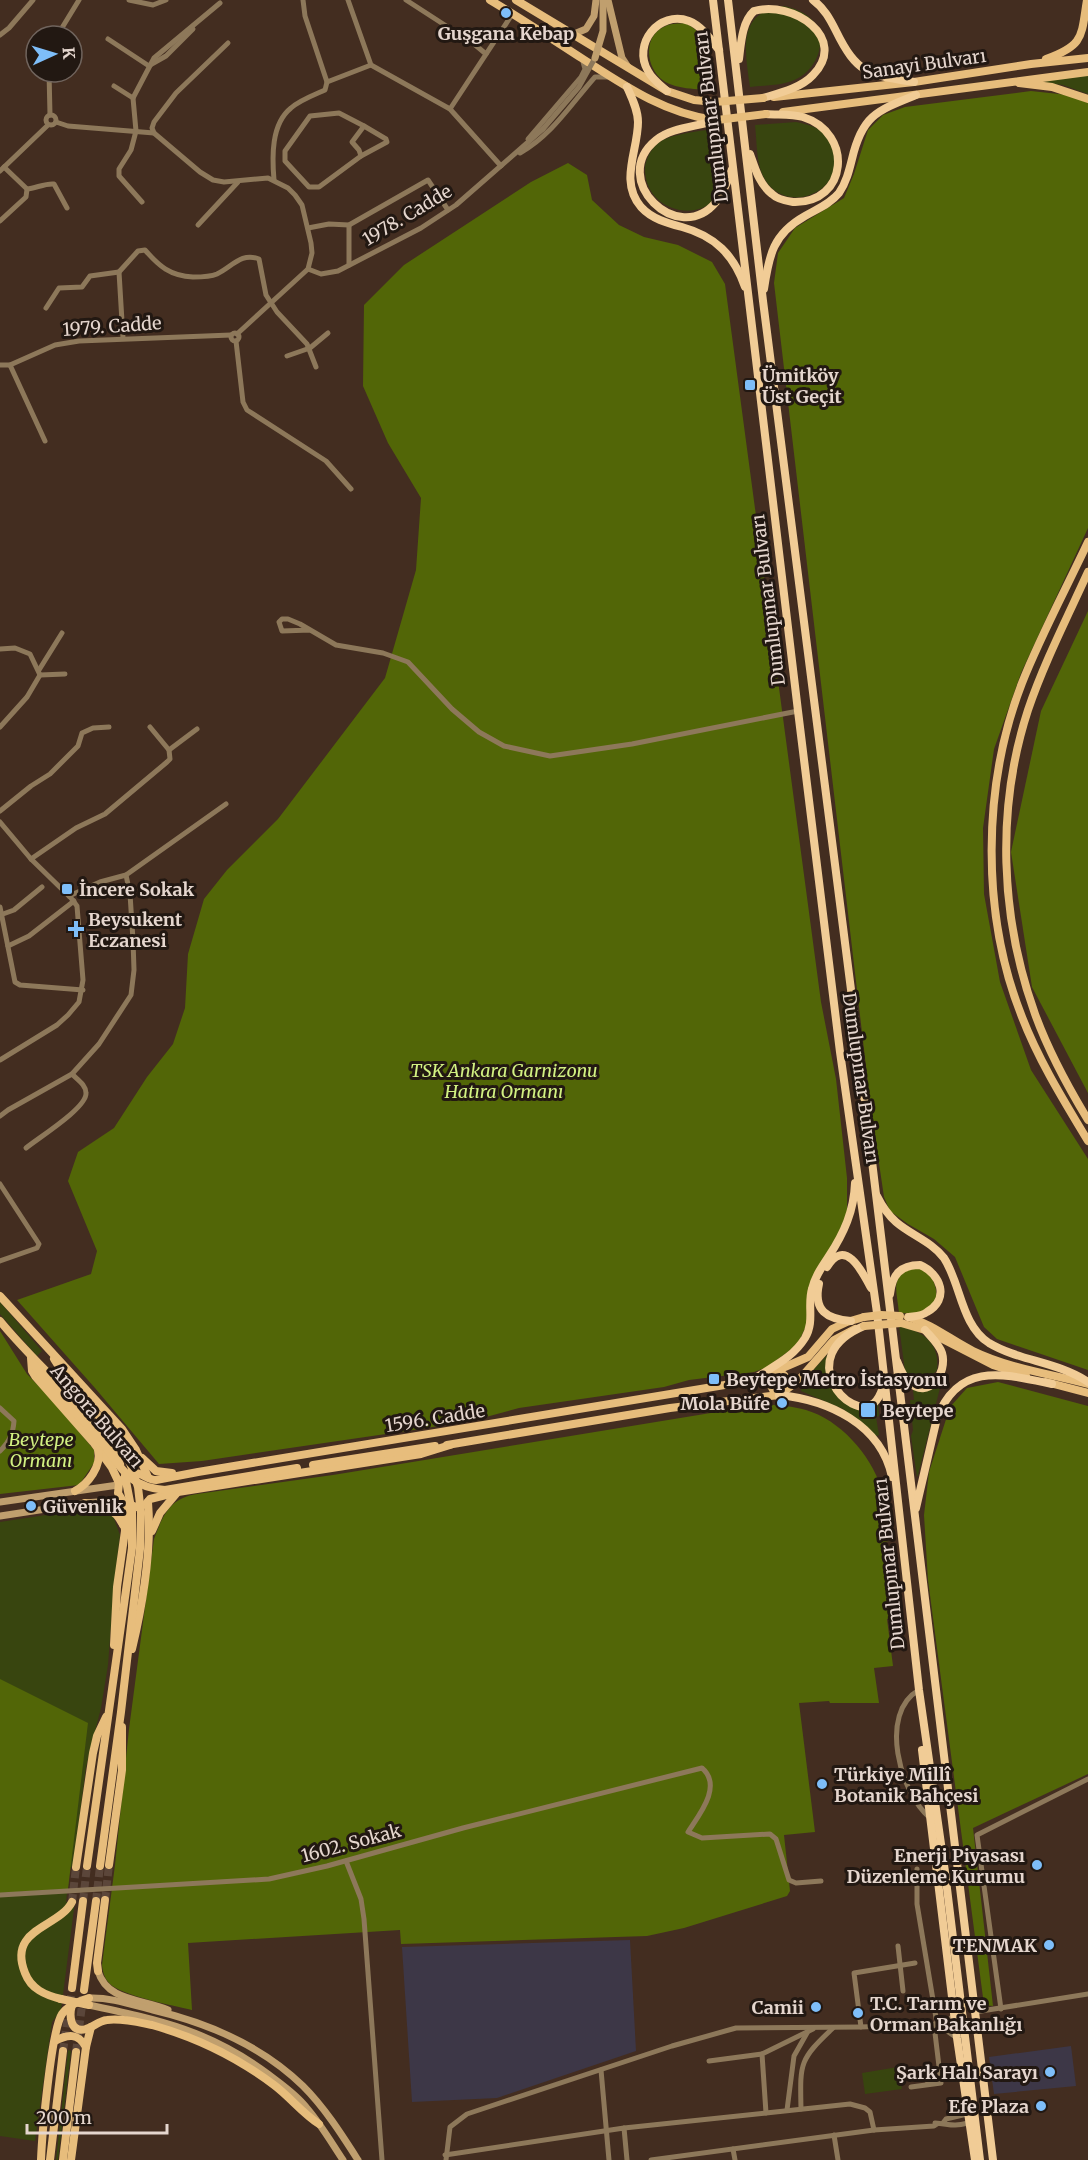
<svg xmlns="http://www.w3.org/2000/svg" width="1088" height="2160" font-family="Merriweather,serif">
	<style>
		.commercial { fill: #3d3747 }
		.green { fill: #38450f }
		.forest { fill: #526607 }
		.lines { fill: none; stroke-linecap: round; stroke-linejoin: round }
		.primary-tunnel { stroke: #5b463a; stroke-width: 8; stroke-dasharray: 8 4; stroke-linecap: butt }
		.minor { stroke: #8d785a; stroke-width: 5 }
		.secondary { stroke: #c09f6e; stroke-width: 7 }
		.primary { stroke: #e7bd7c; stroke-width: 8 }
		.trunk { stroke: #f1cc96; stroke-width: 8 }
		.minor-bridge { stroke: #8d785a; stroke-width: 5 }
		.secondary-bridge { stroke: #c09f6e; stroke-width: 7 }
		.primary-bridge { stroke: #e7bd7c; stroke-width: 8 }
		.poi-dot { fill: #7ebef9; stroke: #221812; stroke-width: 2 }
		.labels { text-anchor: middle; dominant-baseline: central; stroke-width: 6; stroke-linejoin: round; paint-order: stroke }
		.poi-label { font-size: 18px; font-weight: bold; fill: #e5d6ce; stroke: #221812; text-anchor: start }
		.street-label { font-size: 18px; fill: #e5d6ce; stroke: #221812 }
		.park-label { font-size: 18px; font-style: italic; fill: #d2f182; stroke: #221812 }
	</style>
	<rect width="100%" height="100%" fill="#432d20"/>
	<!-- commercial -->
	<g class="commercial">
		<path d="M630,1940L636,2051L497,2098L412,2102L402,1947Z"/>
		<path d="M1071,2046L1076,2086L994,2094L989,2057Z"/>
	</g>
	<!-- green -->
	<g class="green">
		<path d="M784,6C793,8 802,11 809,17C829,34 820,65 800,77C786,86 767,85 750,87C745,51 736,12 784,6Z"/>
		<path d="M1088,75V94L1063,85L1040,82Z"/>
		<path d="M796,122C805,124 819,127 826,134C829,137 830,143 832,147C850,191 784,219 763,176C756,161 757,142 755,125Z"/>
		<path d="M720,128C721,144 724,162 723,179C718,227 644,218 645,168C645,161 651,149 657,144C670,133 703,131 720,128Z"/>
		<path d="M0,1302L42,1351L37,1356L0,1314Z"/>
		<path d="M899,1326C923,1331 940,1343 937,1370L926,1382H916L905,1371Z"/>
		<path d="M829,1353L828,1372L849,1403L878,1402L879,1416L876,1417L879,1435L876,1436L843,1409L801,1391L802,1382Z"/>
		<path d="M941,1384L918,1475L917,1477L911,1436L913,1430L910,1400H914L913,1390H930Z"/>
		<path d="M92,1508H99L113,1516L120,1535L114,1585L108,1665L101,1708L86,1767L73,1866L70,1868L66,1902L75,1901L61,2010L52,2022L35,2141L0,2136V1522Z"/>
		<path d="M68,2050L71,2051L58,2160H56Z"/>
		<path d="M898,2067L902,2089L865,2094L862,2073Z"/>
	</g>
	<!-- forest -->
	<g class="forest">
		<path d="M685,23C712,36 711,64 715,90C699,89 673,90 660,78C645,63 644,34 666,26C671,23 679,24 685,23Z"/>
		<path d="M1031,91L1068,95L1088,103V528L1021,673L994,749L983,828L984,894L1000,982L1031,1070L1088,1159V1370L997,1339L984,1327L955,1257L934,1239L908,1224L890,1211L884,1197L871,1109L774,283L778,253L795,228L844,198L854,174L868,130L883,115L905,107Z"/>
		<path d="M568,163L587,175L592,200L619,225L644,237L678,245L712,262L725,284L821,1002L836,1079L847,1178V1222L817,1270L808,1322L797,1345L767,1367L754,1372L689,1380L664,1387L519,1408L486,1417L427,1428L202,1461L159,1464L95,1388L17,1300L91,1274L97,1251L68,1181L78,1152L114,1128L147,1077L173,1044L185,1008L188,954L204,899L227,870L278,819L385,678L416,570L421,498L388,443L363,386L364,305L404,265L531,182Z"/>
		<path d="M1088,611V1093L1032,987L1011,852L1041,711Z"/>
		<path d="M914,1267L928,1271C938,1287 943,1306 920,1312C914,1314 905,1313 899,1313C897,1290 889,1277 914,1267Z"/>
		<path d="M0,1331L27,1374L58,1406L94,1450V1463L79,1485L0,1494Z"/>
		<path d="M998,1382L1088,1406V1774L973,1828L993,2006L984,2005L928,1580L924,1515L929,1472L950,1407L967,1388Z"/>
		<path d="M766,1404C779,1406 793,1406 806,1410C840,1420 870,1454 881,1487C887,1504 888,1523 889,1541L883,1542L885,1563H892L898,1617L887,1619L893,1666L874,1668L879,1703H830L829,1701L799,1703L815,1832L784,1835L790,1891L787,1896L684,1928L647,1936L401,1944L400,1930L188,1943L192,2010C172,2005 122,1996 109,1983C104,1977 103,1972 102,1965L115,1865L129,1729L154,1539C163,1515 170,1498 197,1494L333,1475Z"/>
		<path d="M0,1679L88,1723L68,1889L0,1893Z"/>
	</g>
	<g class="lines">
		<!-- primary-tunnel -->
		<g class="primary-tunnel">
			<path d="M105,1900L109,1865"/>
			<path d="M83,1901L87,1866"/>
			<path d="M96,1901L100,1866"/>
			<path d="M72,1902L76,1867"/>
			<path d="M63,2051L72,1988"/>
			<path d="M76,2052L84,1990"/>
		</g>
		<!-- minor -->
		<g class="minor">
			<path d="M129,0L153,5L166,0"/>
			<path d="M303,0L305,16L327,82L371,65"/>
			<path d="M348,0L371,65L450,109L501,166"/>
			<path d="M406,0L474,44L486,54"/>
			<path d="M0,35L9,28L33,0"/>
			<path d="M57,36L79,0"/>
			<path d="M108,39L149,66"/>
			<path d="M150,65L166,56L193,29"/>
			<path d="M49,72L50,115"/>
			<path d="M114,86L133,98"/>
			<path d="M450,109L513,13"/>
			<path d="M339,113L364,126L352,142L359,150L361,156L319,187H309L285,161V151L310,116Z"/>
			<circle cx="51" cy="120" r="5"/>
			<path d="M56,122L68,126L154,133L200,172L213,180L224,182L268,178L288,188L295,195L302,205L311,243L312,253L308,269L237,334"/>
			<path d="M154,133L152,128L154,122L176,93L228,43"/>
			<path d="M528,139L581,77L585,69L582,58"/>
			<path d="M520,153C552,135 571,104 595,77H607"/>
			<path d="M361,156L387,142L386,139L364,126"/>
			<path d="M0,171L48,125"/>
			<path d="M274,180C272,157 271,124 291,108C300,100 314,95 325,90L327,82"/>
			<path d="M27,189C36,188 46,183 54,184L67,208"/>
			<path d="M142,202L119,176V169L131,150L136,131L133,98L154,58L220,3"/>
			<path d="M0,221L26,197L27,189L4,167"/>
			<path d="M198,225L238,182"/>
			<path d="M349,225V265"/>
			<path d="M308,228L329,224L349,225L428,180L448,210"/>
			<path d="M308,269L321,274L338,271L421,228L456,205L543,129"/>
			<path d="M46,308L59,288L82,287L90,276L119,272"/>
			<circle cx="235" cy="337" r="4"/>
			<path d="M123,338L119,272L138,251L145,250C159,266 170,276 193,277C200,277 210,277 217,274C232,267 241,252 259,259L266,295L277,312L307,344L316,367"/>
			<path d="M236,341L243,402L247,410L326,461L351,489"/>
			<path d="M287,356L310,348L328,333"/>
			<path d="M0,365H10L55,345L79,341L231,335"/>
			<path d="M10,365L45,441"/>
			<path d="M310,630L282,631L279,622L282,619H288L300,624L336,645L383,653L408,662L452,709L479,732L504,746L550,756L632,744L798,711"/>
			<path d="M0,649L15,648L30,654L40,675L65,674"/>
			<path d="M39,670L62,633"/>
			<path d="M0,727L27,697L40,675"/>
			<path d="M169,750L197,729"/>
			<path d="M0,811L31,786L50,774L78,746L82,733L93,728L109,727"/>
			<path d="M0,822L31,859L71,898L77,906L83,980L79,1002L68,1015L57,1025L0,1060"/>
			<path d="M31,859L76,828L105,814L167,762L170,759L169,750L150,727"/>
			<path d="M69,896L100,882L126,875L226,804"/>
			<path d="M0,907L15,982L20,985L83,990"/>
			<path d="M3,914L14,910L42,887"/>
			<path d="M8,946L29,936L74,901"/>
			<path d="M0,1116L8,1110L72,1074L99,1044L131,995L134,970L133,940L130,894L126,875"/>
			<path d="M26,1148C38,1138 87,1108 86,1093C86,1085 78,1080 72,1074"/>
			<path d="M0,1184L39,1244L37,1248L0,1261"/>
			<path d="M0,1408L14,1421C13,1435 9,1442 0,1451"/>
			<path d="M919,1690C878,1713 900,1793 930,1818"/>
			<path d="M346,1861L361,1899L364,1919L382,2160"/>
			<path d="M0,1895L269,1879L327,1866L463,1828L702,1768C723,1786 699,1815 688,1832L702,1838L770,1834L776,1839L789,1880L796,1883L821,1881"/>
			<path d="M898,1946L903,1991"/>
			<path d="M915,1963L854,1973L861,2027L937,2024L949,2020L954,2015"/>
			<path d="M1001,2009L977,1835L1088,1779"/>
			<path d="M975,2012L1088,1994"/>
			<path d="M937,2024L957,2038"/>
			<path d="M813,2029L762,2054L766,2113L850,2104L865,2108L870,2112L874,2130"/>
			<path d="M709,2061L762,2054"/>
			<path d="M601,2070L609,2160"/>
			<path d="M927,2075L928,2084"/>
			<path d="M911,2087L941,2083L935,2033L937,2024L917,1904V1869"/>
			<path d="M801,2109C800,2063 799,2060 833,2028"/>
			<path d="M787,2110L794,2056L807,2033"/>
			<path d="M935,2123C950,2124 952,2127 968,2123"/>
			<path d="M943,2123L946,2119L967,2114"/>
			<path d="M624,2128L766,2113"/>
			<path d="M834,2135L838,2160"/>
			<path d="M733,2149L735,2160"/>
			<path d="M445,2155L624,2128L627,2160"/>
			<path d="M446,2160L450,2127L467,2114L672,2046L736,2028L861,2027"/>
			<path d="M651,2160L874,2130L934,2126L937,2124"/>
		</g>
		<!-- secondary -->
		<g class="secondary">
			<path d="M608,0L622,58L628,67"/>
			<path d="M574,34L586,29L594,16L596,0"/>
			<path d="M0,1502L118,1485"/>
			<path d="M0,1516L85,1503L121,1500"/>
			<path d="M98,1971C107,2002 144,1999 168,2010"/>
			<path d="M89,1998C110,1997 133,2005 153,2010C208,2023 262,2046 303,2086C325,2108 342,2135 358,2160"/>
			<path d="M89,2005C159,2020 209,2030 268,2074C281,2084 296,2094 306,2107C320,2123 331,2142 343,2160"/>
		</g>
		<!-- primary -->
		<g class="primary">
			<path d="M490,0C522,19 552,39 583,59C625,86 664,113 714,120"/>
			<path d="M516,0L667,91L694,100L715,102"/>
			<path d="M1046,59C1085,45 1081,36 1087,0"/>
			<path d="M1019,83L1052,87L1088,99"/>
			<path d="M774,97L914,82L1031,64L1088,58"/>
			<path d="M783,112L1088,72"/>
			<path d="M1088,542C1066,589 1041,635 1022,683C982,786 981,914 1022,1017C1039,1061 1064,1101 1088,1141"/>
			<path d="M1088,572C1067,618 1044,663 1028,710C996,808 1000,917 1035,1014C1048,1050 1068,1087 1088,1120"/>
			<path d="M0,1296L122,1429L136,1450L148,1477"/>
			<path d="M908,1317C932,1324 951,1340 973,1351C1008,1368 1050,1374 1088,1384"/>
			<path d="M0,1321C39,1369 91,1408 120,1464"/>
			<path d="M901,1323L925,1330L993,1365L1026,1376"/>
			<path d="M31,1358L32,1371L35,1376L93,1442L112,1468L119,1483"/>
			<path d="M54,1359C77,1397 112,1423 130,1463"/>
			<path d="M34,1364L38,1371L69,1406"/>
			<path d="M778,1371L784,1375L790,1386"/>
			<path d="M770,1374V1384L776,1395"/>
			<path d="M1046,1382L1088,1393"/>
			<path d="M447,1445L670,1408L779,1395L799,1380L834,1340L855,1329"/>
			<path d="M450,1445L421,1454L178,1492L150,1499L146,1504L137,1507L124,1503L118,1493L119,1483L130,1473C142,1471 146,1480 156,1480L198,1472L755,1380L808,1357L832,1329L847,1322L864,1317"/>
			<path d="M142,1458L156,1471L172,1473"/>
			<path d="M313,1465L435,1446"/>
			<path d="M75,1491C88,1484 102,1466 98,1450"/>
			<path d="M85,1503C103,1505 115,1508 123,1525"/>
			<path d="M152,1531L160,1513L176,1494"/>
			<path d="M114,1645L117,1587L125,1531L124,1503"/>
			<path d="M132,1649C143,1603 152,1550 148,1502"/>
			<path d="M109,1865L122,1770V1727"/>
			<path d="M87,1866L132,1548V1512"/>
			<path d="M100,1866L121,1712L140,1549L141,1513"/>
			<path d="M76,1867L93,1753L97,1736L106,1717"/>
			<path d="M98,1971L97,1963L105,1900"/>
			<path d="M72,1988L83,1901"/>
			<path d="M84,1990L96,1901"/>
			<path d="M61,1999C45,1995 31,1989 25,1973C7,1928 59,1928 72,1902"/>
			<path d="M72,2005C69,2015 70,2034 86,2029C94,2027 98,2021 107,2020C121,2018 137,2022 152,2025C195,2037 238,2058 274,2085C290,2097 302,2113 319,2124"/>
			<path d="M55,2041C68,2034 78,2033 86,2047"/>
			<path d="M41,2160C42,2135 51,2031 62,2014C68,2005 79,2001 89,1998"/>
			<path d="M50,2160L63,2051"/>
			<path d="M63,2160L76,2052"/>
			<path d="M71,2160L86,2047L91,2027"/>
		</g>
		<!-- trunk -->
		<g class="trunk">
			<path d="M713,0L798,711L840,1052L877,1313L919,1690L945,1872L980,2160"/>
			<path d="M728,0L763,301L855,1021L993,2160"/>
			<path d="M813,0C824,8 830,19 836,31C857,74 869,75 914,82"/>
			<path d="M739,59C741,43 742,22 754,11C793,0 849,38 813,75C801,88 780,93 763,98"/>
			<path d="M627,87C632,98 638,110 638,122C638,151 619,181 641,207C652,219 667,223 682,227C715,236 734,255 745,287"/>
			<path d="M667,91C660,85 652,79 648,71C632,44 659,10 689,21C702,26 711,40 719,50"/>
			<path d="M717,120C697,127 672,127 656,140C608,179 678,248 716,202C724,193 728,180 732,169"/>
			<path d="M750,154C755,168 759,184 772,194C777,199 786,201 793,202C848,204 854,133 803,117C792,114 778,115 766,114"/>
			<path d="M764,289C769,255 773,234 805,216C817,209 830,204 839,193C846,183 849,171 852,159C862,116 876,111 916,95"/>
			<path d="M877,1196C882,1206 888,1215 896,1222C911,1235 932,1242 944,1258C961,1284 961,1325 989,1343C1019,1361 1059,1362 1088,1382"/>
			<path d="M827,1267C845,1237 862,1271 871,1288"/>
			<path d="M819,1284C813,1311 827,1319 851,1321"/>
			<path d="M890,1294C892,1275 900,1265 920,1265C941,1274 950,1299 927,1312C922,1316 915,1316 909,1317"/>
			<path d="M864,1326C792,1356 850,1423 874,1403C879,1399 881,1393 883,1387"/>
			<path d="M897,1361C900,1368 903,1377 909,1382C928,1401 948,1373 942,1353C939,1344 931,1337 925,1330"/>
			<path d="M751,1381C771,1367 792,1359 805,1338C815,1321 807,1306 812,1289C815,1276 822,1267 829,1256C844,1233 854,1211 855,1183"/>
			<path d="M779,1395C828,1400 881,1424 892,1477"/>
			<path d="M916,1508L937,1418C959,1361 1004,1374 1052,1384"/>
			<path d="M922,1750L957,2038L975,2160"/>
		</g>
		<!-- minor-bridge -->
		<path class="minor-bridge" d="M543,129L579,87L595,58"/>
		<!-- secondary-bridge -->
		<path class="secondary-bridge" d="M595,58L603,31V0"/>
		<!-- primary-bridge -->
		<g class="primary-bridge">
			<path d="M715,102L763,98"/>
			<path d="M717,120L766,114"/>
			<path d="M864,1317L881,1315L900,1316"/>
			<path d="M864,1326L901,1323"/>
			<path d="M69,1406C81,1419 94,1431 104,1445C123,1471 130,1487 165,1490L297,1468"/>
			<path d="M130,1463L138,1487L141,1513"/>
			<path d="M125,1476L132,1512"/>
			<path d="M61,1999L89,2005"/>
		</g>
	</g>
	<!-- markers -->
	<g class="poi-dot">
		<circle cx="506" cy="13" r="6"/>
		<rect x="744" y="379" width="12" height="12" rx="3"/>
		<rect x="61" y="883" width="12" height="12" rx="3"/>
		<path d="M73 920h6v6h6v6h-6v6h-6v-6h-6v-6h6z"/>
		<rect x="708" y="1373" width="12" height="12" rx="3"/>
		<circle cx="782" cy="1403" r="6"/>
		<rect x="860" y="1402" width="16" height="16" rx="3"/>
		<circle cx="31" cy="1506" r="6"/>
		<circle cx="822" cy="1784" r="6"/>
		<circle cx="1037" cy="1865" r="6"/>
		<circle cx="1049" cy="1945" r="6"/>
		<circle cx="816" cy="2007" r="6"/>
		<circle cx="858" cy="2013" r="6"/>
		<circle cx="1050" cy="2072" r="6"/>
		<circle cx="1041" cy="2106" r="6"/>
	</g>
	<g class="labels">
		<!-- poi labels -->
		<g class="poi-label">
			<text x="506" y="33" text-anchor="middle">Guşgana Kebap</text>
			<text x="762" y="375">Ümitköy<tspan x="762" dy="21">Üst Geçit</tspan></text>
			<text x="79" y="889">İncere Sokak</text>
			<text x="88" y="919">Beysukent<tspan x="88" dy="21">Eczanesi</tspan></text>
			<text x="726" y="1379">Beytepe Metro İstasyonu</text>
			<text x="770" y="1403" text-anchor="end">Mola Büfe</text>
			<text x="882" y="1410">Beytepe</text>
			<text x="43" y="1506">Güvenlik</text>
			<text x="834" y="1774">Türkiye Millî<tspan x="834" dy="21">Botanik Bahçesi</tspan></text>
			<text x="1025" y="1855" text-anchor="end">Enerji Piyasası<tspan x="1025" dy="21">Düzenleme Kurumu</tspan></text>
			<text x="1037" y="1945" text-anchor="end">TENMAK</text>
			<text x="870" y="2003">T.C. Tarım ve<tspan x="870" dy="21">Orman Bakanlığı</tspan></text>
			<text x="804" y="2007" text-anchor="end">Camii</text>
			<text x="1038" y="2072" text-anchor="end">Şark Halı Sarayı</text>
			<text x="1029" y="2106" text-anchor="end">Efe Plaza</text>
		</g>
		<!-- street labels -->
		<g class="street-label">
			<text transform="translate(924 64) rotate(-8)">Sanayi Bulvarı</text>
			<text transform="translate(711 117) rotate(-97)">Dumlupınar Bulvarı</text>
			<text transform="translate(407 215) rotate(-31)">1978. Cadde</text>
			<text transform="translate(112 326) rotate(-4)">1979. Cadde</text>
			<text transform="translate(768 600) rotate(-97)">Dumlupınar Bulvarı</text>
			<text transform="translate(861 1078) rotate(82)">Dumlupınar Bulvarı</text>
			<text transform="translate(97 1416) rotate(49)">Angora Bulvarı</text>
			<text transform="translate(435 1418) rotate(-9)">1596. Cadde</text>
			<text transform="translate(889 1564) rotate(-96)">Dumlupınar Bulvarı</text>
			<text transform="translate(351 1843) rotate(-15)">1602. Sokak</text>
		</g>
		<!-- park labels -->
		<g class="park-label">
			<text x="504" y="1070">TSK Ankara Garnizonu<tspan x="504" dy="21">Hatıra Ormanı</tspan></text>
			<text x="41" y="1439">Beytepe<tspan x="41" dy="21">Ormanı</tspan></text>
		</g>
	</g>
	<!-- north arrow -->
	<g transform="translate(54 54) rotate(86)"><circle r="28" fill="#221812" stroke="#70645d" stroke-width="1.5"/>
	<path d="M0-4.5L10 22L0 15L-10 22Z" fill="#7ebef9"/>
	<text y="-9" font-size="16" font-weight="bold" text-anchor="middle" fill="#e5d6ce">K</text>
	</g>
	<!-- scale -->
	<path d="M27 2124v9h140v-9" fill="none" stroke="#e5d6ce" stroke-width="3"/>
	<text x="36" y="2124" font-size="18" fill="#e5d6ce" stroke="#221812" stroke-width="4.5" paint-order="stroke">200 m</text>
</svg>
